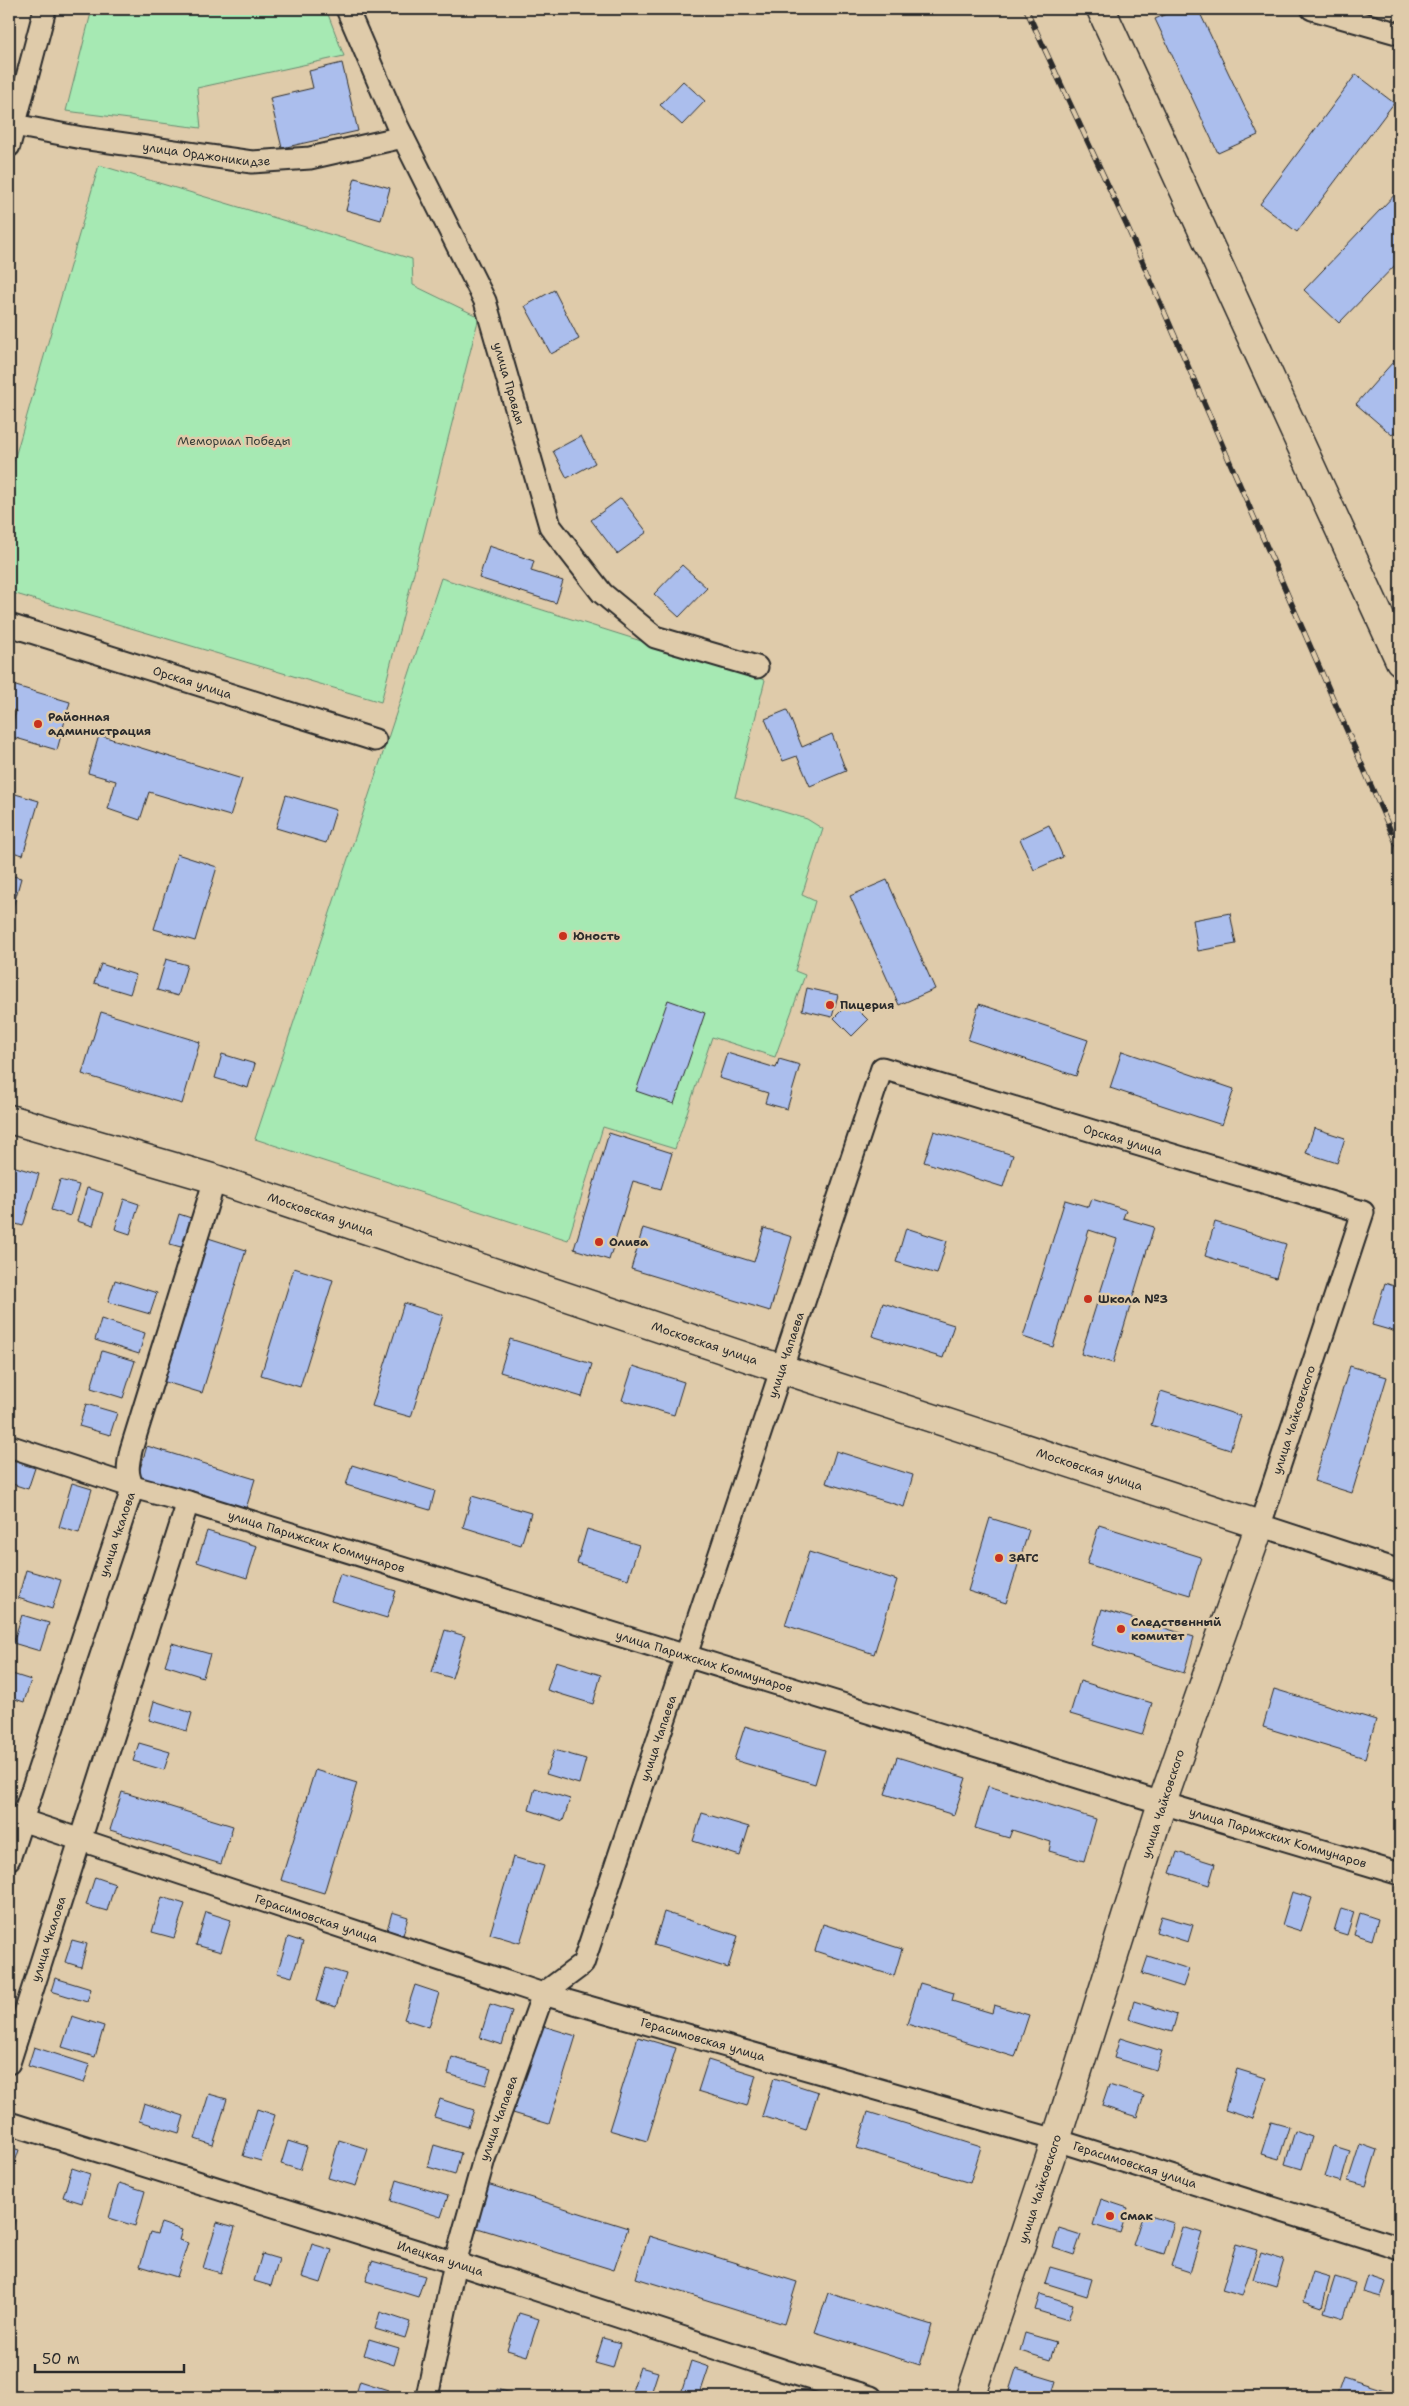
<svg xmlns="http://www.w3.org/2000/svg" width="1409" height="2406" font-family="'Shantell Sans',sans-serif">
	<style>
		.green { fill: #a6e9b3; stroke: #688a6f }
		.building { fill: #abbeed; stroke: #2b2b2b }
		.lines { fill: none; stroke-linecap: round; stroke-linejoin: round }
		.street-casing { stroke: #2b2b2b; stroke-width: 25 }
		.secondary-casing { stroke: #2b2b2b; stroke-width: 31 }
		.street { stroke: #dfcbaa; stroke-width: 21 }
		.secondary { stroke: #dfcbaa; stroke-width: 28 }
		.rail-casing { stroke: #2b2b2b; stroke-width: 5.5 }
		.rail { stroke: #dfcbaa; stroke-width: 4; stroke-dasharray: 11; stroke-linecap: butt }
		.poi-dot { fill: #c8321e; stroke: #dfcbaa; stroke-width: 2 }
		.labels { text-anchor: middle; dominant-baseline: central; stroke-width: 5; stroke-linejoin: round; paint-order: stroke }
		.street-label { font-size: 12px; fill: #2b2b2b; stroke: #dfcbaa }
		.park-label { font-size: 12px; fill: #373e39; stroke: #dfcbaa }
		.poi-label { font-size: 12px; font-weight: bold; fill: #2b2b2b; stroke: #dfcbaa; text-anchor: start }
	</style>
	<rect width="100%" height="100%" fill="#dfcbaa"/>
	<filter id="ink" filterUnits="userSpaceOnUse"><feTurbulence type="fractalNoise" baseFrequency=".02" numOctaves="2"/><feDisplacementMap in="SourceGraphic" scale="10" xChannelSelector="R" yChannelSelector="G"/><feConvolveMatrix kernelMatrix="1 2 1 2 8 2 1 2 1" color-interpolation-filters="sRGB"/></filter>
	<g filter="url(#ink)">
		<!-- green -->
		<g class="green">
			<path d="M92,9H326L344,56L197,88L201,128L66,111Z"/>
			<path d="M99,165L412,259L413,285L479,317L381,702L9,592V478Z"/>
			<path d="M441,578L765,680L735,797L807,819L823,829L802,895L815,901L795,971L805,975L775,1057L712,1037L675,1149L603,1127L568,1240L255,1139Z"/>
		</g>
		<!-- building -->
		<g class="building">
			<path d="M1177,9H1198L1258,135L1218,153L1155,19Z"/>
			<path d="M342,63L358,131L282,148L270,98L313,88L309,71Z"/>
			<path d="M1356,74L1394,103L1297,232L1260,204Z"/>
			<path d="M683,81L705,101L682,125L660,105Z"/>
			<path d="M355,178L390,188L381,220L346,210Z"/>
			<path d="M1400,189V260L1339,323L1304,290Z"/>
			<path d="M554,290L579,339L551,354L525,306Z"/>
			<path d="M1400,354V426L1392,435L1356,404Z"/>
			<path d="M581,436L595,463L567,478L553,451Z"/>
			<path d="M621,498L647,532L617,554L591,520Z"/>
			<path d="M489,546L534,561L531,571L563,581L556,603L479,578Z"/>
			<path d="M682,565L707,588L679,617L654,594Z"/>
			<path d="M9,684L70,702L57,750L9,736L16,711L9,709Z"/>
			<path d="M787,710L802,747L832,734L846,771L810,786L797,756L783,761L765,719Z"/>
			<path d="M99,735L242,779L230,816L149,792L140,820L108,809L116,781L88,773Z"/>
			<path d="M12,793L39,801L23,855L9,851V806Z"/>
			<path d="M286,795L336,810L326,843L276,828Z"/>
			<path d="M1049,825L1063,857L1034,870L1020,839Z"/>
			<path d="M177,854L217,867L195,941L154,929Z"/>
			<path d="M9,875L21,878L9,922Z"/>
			<path d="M887,880L935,989L899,1005L850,896Z"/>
			<path d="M1230,913L1236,944L1198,951L1193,920Z"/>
			<path d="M166,959L187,965L178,996L157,990Z"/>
			<path d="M101,964L136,975L130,994L94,983Z"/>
			<path d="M807,988L838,995L832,1017L802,1010Z"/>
			<path d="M668,1000L705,1013L674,1104L636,1091Z"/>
			<path d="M850,1002L868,1020L852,1036L834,1018Z"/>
			<path d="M979,1004L1088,1040L1076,1076L968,1040Z"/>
			<path d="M101,1012L200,1042L182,1104L82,1074Z"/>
			<path d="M1122,1051L1234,1089L1222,1125L1110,1088Z"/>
			<path d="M727,1053L776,1068L779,1059L800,1065L787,1109L765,1103L768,1093L719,1078Z"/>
			<path d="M222,1054L255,1064L248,1088L215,1078Z"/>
			<path d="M1314,1128L1345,1138L1337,1163L1306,1153Z"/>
			<path d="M934,1131L1013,1155L1003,1187L924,1162Z"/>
			<path d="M609,1133L672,1153L661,1189L633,1181L609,1260L574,1249Z"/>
			<path d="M9,1165L39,1174L23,1226L9,1222Z"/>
			<path d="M60,1180L79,1185L70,1216L51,1210Z"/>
			<path d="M87,1188L103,1193L93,1226L77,1221Z"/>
			<path d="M124,1199L139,1204L130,1234L115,1229Z"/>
			<path d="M1092,1199L1126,1210L1123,1218L1154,1227L1113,1363L1081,1354L1117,1239L1089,1230L1053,1347L1023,1337L1065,1200L1089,1207Z"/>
			<path d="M179,1214L197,1220L188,1249L170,1244Z"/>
			<path d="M1215,1222L1286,1244L1276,1278L1205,1256Z"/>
			<path d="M643,1228L754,1262L764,1228L792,1237L770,1311L631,1269Z"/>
			<path d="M906,1228L947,1241L937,1274L896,1262Z"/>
			<path d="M205,1237L246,1250L202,1393L162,1381Z"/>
			<path d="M294,1268L333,1280L300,1387L261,1375Z"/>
			<path d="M115,1280L157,1293L150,1314L108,1302Z"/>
			<path d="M1385,1283L1400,1288V1333L1372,1325Z"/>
			<path d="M404,1303L443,1315L411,1417L372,1406Z"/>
			<path d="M883,1303L954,1325L943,1358L872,1336Z"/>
			<path d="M101,1319L145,1333L139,1354L95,1340Z"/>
			<path d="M510,1339L592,1364L582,1397L500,1372Z"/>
			<path d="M102,1351L135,1361L123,1398L91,1388Z"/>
			<path d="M633,1366L684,1382L674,1415L622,1400Z"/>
			<path d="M1350,1366L1387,1377L1352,1493L1314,1481Z"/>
			<path d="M1161,1391L1241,1416L1230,1450L1151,1425Z"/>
			<path d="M86,1404L117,1413L110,1435L79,1426Z"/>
			<path d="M147,1446L255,1479L245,1512L137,1479Z"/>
			<path d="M836,1451L913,1475L904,1507L826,1483Z"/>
			<path d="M9,1460L35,1468L28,1489L9,1483Z"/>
			<path d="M352,1465L435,1491L430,1510L346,1485Z"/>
			<path d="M72,1483L92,1489L79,1533L59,1527Z"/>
			<path d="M472,1496L531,1513L521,1545L463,1527Z"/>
			<path d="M990,1518L1029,1530L1006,1603L968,1591Z"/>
			<path d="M1099,1525L1201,1557L1190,1595L1087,1564Z"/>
			<path d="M587,1529L639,1545L628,1579L577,1563Z"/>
			<path d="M207,1531L257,1546L247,1578L197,1562Z"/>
			<path d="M809,1552L897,1580L874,1654L785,1625Z"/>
			<path d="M26,1570L61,1580L52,1609L18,1598Z"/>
			<path d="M340,1574L396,1591L387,1618L331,1601Z"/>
			<path d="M1102,1609L1194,1637L1184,1673L1091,1645Z"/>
			<path d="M22,1615L49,1623L40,1651L13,1643Z"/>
			<path d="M445,1630L465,1636L452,1678L432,1672Z"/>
			<path d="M172,1643L210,1654L203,1677L165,1665Z"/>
			<path d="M556,1661L601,1675L593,1704L547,1690Z"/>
			<path d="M9,1673L31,1680L24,1702L9,1697Z"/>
			<path d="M1080,1681L1152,1703L1142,1735L1070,1714Z"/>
			<path d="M1274,1689L1376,1720L1365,1758L1263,1727Z"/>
			<path d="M154,1701L192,1713L187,1731L149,1720Z"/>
			<path d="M745,1726L825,1750L815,1784L734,1760Z"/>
			<path d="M139,1743L170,1752L164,1770L133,1761Z"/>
			<path d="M554,1750L586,1759L579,1784L546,1774Z"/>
			<path d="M897,1757L966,1778L954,1815L885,1794Z"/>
			<path d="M315,1770L357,1783L324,1893L281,1880Z"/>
			<path d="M988,1786L1096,1819L1084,1861L1049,1851L1051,1842L1012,1830L1009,1838L975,1828Z"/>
			<path d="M535,1788L570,1799L563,1821L529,1810Z"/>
			<path d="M122,1792L233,1826L221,1864L110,1830Z"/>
			<path d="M702,1813L749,1827L740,1856L693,1841Z"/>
			<path d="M1177,1852L1215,1864L1209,1885L1170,1873Z"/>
			<path d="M513,1857L544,1866L520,1943L490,1934Z"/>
			<path d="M95,1877L115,1884L107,1911L86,1905Z"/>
			<path d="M1292,1892L1312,1898L1301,1931L1282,1925Z"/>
			<path d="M162,1897L185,1904L174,1938L152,1932Z"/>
			<path d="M1341,1908L1354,1912L1347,1935L1334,1931Z"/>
			<path d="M206,1912L231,1920L221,1952L196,1945Z"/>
			<path d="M392,1912L408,1917L403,1935L387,1930Z"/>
			<path d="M664,1912L738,1936L728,1968L654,1945Z"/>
			<path d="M1360,1913L1378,1919L1372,1940L1354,1934Z"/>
			<path d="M1161,1916L1193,1925L1188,1942L1156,1932Z"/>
			<path d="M823,1924L902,1949L894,1976L815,1951Z"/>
			<path d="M288,1937L303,1942L292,1977L277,1973Z"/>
			<path d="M72,1940L87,1944L81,1967L65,1962Z"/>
			<path d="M1148,1956L1189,1969L1183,1987L1142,1974Z"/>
			<path d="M326,1968L346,1974L336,2007L316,2001Z"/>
			<path d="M55,1978L91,1989L87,2002L51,1991Z"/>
			<path d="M920,1983L954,1993L952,2001L992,2013L994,2005L1029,2015L1015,2057L907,2024Z"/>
			<path d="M415,1985L439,1993L429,2027L404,2019Z"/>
			<path d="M1134,2001L1177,2015L1172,2032L1129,2019Z"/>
			<path d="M490,2004L512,2011L502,2045L480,2038Z"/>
			<path d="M72,2016L104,2026L95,2057L62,2047Z"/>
			<path d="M540,2025L576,2036L549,2124L513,2113Z"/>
			<path d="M638,2037L676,2048L647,2141L609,2130Z"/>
			<path d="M1120,2038L1162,2051L1156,2070L1114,2058Z"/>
			<path d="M34,2047L90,2065L84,2083L28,2066Z"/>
			<path d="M452,2057L491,2069L486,2085L448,2074Z"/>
			<path d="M708,2060L756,2075L747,2106L698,2091Z"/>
			<path d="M1237,2069L1266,2078L1253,2119L1225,2110Z"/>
			<path d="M774,2078L818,2092L806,2130L762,2116Z"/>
			<path d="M1109,2085L1144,2096L1137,2117L1102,2106Z"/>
			<path d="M209,2094L227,2099L213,2145L195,2139Z"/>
			<path d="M440,2099L474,2110L468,2127L434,2117Z"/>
			<path d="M144,2103L184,2116L179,2133L139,2121Z"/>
			<path d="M257,2109L275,2115L261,2161L243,2156Z"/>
			<path d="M868,2112L981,2147L970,2183L857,2148Z"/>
			<path d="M1271,2122L1289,2127L1279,2159L1261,2154Z"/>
			<path d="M1295,2131L1312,2137L1302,2169L1285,2164Z"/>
			<path d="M339,2140L368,2149L356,2186L328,2178Z"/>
			<path d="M288,2141L307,2147L300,2170L281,2164Z"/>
			<path d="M1360,2144L1377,2150L1366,2186L1348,2181Z"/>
			<path d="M434,2145L461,2153L455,2175L428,2167Z"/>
			<path d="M1334,2146L1350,2151L1341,2182L1325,2177Z"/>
			<path d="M9,2147L19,2150L13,2168L9,2167Z"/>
			<path d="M72,2168L90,2174L82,2203L63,2197Z"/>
			<path d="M397,2180L448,2196L441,2217L391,2201Z"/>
			<path d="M119,2183L145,2191L135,2226L109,2218Z"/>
			<path d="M484,2183L628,2228L614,2270L471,2226Z"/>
			<path d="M1101,2199L1128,2208L1120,2233L1093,2225Z"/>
			<path d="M1143,2214L1174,2223L1164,2254L1133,2245Z"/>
			<path d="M9,2218L15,2220L10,2238L9,2237Z"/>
			<path d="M217,2222L235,2227L221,2273L203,2268Z"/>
			<path d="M161,2223L182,2230L179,2240L188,2243L177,2277L140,2266L150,2232L157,2234Z"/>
			<path d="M1183,2227L1202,2233L1190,2272L1171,2266Z"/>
			<path d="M1059,2228L1081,2235L1074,2255L1053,2248Z"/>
			<path d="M649,2236L797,2282L784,2324L636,2278Z"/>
			<path d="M312,2244L332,2250L321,2283L302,2277Z"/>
			<path d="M1236,2244L1257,2250L1242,2296L1222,2290Z"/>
			<path d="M1261,2253L1284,2260L1276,2286L1253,2279Z"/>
			<path d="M262,2254L279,2259L271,2286L254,2281Z"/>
			<path d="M372,2261L425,2276L418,2297L366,2281Z"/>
			<path d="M1050,2267L1092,2279L1087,2296L1045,2283Z"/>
			<path d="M1313,2272L1330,2277L1322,2307L1304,2301Z"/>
			<path d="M1368,2276L1386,2282L1381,2297L1363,2292Z"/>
			<path d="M1335,2277L1355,2283L1344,2318L1324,2312Z"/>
			<path d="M828,2293L932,2325L920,2365L815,2332Z"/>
			<path d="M1040,2294L1073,2304L1068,2320L1035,2310Z"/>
			<path d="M380,2312L410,2322L405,2338L375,2329Z"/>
			<path d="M519,2313L539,2319L527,2356L507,2350Z"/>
			<path d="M1025,2333L1056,2342L1050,2360L1020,2351Z"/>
			<path d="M603,2338L620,2343L613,2368L595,2363Z"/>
			<path d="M369,2339L399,2348L394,2365L364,2355Z"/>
			<path d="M691,2361L709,2367L699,2397H680Z"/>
			<path d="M640,2367L658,2372L650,2397L631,2394Z"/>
			<path d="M1016,2369L1056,2381L1051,2397H1029L1009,2391Z"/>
			<path d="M1343,2377L1400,2395V2397H1348L1337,2394Z"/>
			<path d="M360,2381L388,2390L386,2397H355Z"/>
			<path d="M497,2389L525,2397H494Z"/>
		</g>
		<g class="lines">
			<!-- street casing -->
			<g class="street-casing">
				<g id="street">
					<path id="s1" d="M347,9L397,125L485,301L550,526L602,593L655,637L757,667"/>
					<path d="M1312,9L1400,34"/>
					<path id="s2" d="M9,124L82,138L252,162L310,158L403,137"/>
					<path d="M9,146L45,9"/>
					<path id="s3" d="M9,625L375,740"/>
					<path id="s4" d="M9,1446L133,1487L188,1502L1162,1803L1400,1874"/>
					<path id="s5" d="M9,1816L543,1994L1056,2140L1400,2248"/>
					<path id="s6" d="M9,1859L133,1487C126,1473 128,1464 131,1450L215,1179"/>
					<path id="s7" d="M9,2063L188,1502"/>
					<path id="s8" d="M9,2123L455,2263L785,2371L871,2397"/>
					<path id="s9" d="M427,2397L455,2263L484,2159L543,1994L583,1964L882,1068L1363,1212L1260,1525L1400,1571"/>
				</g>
			</g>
			<!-- secondary casing -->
			<g class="secondary-casing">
				<g id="secondary">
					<path d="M1101,9L1400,661"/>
					<path id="s10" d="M9,1119L215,1179L782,1369L1260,1525L1162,1803L1056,2140L970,2397"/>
				</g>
			</g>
			<!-- street -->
			<use href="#street" class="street"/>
			<!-- secondary -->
			<use href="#secondary" class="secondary"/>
			<!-- rail casing -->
			<g class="rail-casing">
				<path id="rail" d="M1026,9L1126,224L1400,852"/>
			</g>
			<!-- rail -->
			<use href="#rail" class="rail"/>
		</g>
	</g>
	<!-- markers -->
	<g class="poi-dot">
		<circle cx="38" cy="724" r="5"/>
		<circle cx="563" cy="936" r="5"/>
		<circle cx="830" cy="1005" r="5"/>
		<circle cx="599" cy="1242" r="5"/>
		<circle cx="1088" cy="1299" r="5"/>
		<circle cx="999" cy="1558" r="5"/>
		<circle cx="1121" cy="1629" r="5"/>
		<circle cx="1110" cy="2216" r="5"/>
	</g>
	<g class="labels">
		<!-- street labels -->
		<g class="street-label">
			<text stroke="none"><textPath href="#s2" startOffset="200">улица Орджоникидзе</textPath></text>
			<text stroke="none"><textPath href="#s1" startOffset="409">улица Правды</textPath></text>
			<text stroke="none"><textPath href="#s3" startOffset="192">Орская улица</textPath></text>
			<text stroke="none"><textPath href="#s9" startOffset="1666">Орская улица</textPath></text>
			<text stroke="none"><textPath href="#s10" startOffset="326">Московская улица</textPath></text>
			<text stroke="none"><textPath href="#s10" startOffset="731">Московская улица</textPath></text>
			<text stroke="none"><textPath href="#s9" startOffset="1112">улица Чапаева</textPath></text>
			<text transform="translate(1294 1420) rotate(-72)">улица Чайковского</text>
			<text stroke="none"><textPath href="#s10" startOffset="1136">Московская улица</textPath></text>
			<text stroke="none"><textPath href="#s6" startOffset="342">улица Чкалова</textPath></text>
			<text stroke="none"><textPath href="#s4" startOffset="322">улица Парижских Коммунаров</textPath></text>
			<text stroke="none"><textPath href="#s4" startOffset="728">улица Парижских Коммунаров</textPath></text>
			<text stroke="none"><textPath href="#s9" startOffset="708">улица Чапаева</textPath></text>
			<text transform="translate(1163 1804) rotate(-72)">улица Чайковского</text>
			<text stroke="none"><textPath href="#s4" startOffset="1328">улица Парижских Коммунаров</textPath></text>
			<text stroke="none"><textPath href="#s5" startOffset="324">Герасимовская улица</textPath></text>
			<text stroke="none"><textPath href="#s7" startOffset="130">улица Чкалова</textPath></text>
			<text stroke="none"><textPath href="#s5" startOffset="729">Герасимовская улица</textPath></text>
			<text stroke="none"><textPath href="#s9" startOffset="288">улица Чапаева</textPath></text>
			<text stroke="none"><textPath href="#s5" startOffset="1179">Герасимовская улица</textPath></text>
			<text transform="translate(1040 2189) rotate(-72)">улица Чайковского</text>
			<text stroke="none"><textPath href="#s8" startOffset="452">Илецкая улица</textPath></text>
		</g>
		<!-- park labels -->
		<g class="park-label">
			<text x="234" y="441">Мемориал Победы</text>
		</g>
		<!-- poi labels -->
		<g class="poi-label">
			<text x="48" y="717">Районная<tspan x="48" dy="14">администрация</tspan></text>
			<text x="573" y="936">Юность</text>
			<text x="840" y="1005">Пицерия</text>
			<text x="609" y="1242">Олива</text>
			<text x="1098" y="1299">Школа №3</text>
			<text x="1009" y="1558">ЗАГС</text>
			<text x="1131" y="1622">Следственный<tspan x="1131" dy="14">комитет</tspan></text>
			<text x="1120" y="2216">Смак</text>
		</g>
	</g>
	<!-- margin -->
	<rect width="1409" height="2406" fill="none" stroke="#dfcbaa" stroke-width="30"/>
	<rect x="15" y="15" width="1379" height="2376" fill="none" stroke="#2b2b2b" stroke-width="2" filter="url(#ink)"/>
	<!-- scale -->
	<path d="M35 2364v8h149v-8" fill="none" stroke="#2b2b2b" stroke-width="2.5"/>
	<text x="42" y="2364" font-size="15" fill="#2b2b2b" stroke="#dfcbaa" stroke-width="4" paint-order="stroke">50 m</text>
</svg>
